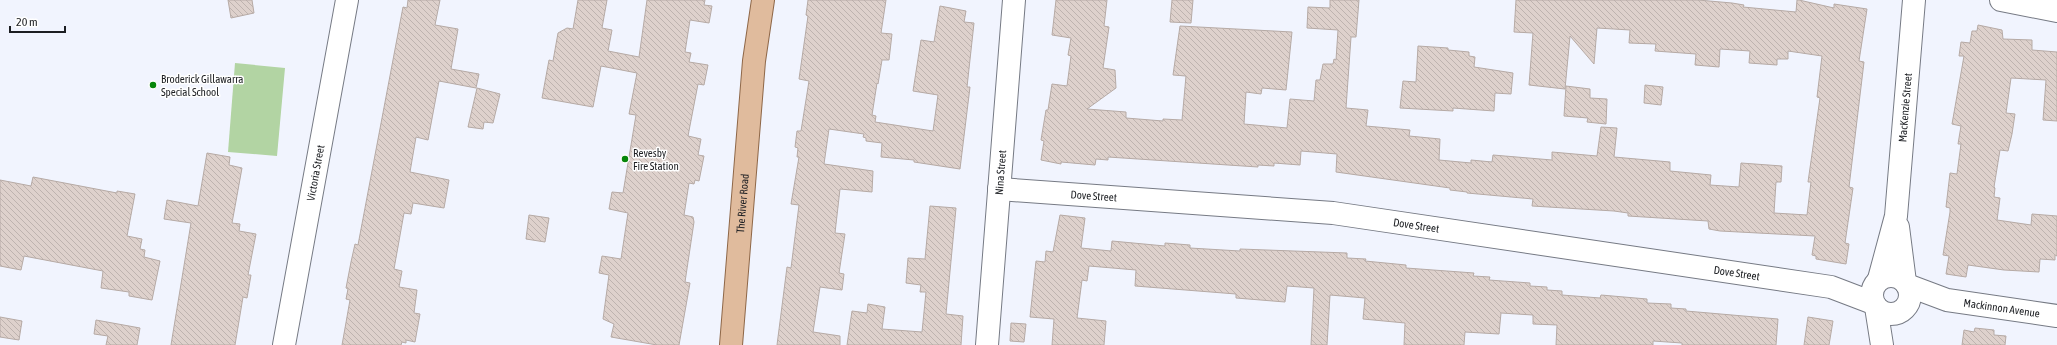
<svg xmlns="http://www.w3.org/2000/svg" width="2057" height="345" font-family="'Asap Condensed',sans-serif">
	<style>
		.park { fill: #b2d4a3 }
		.building { fill: url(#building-back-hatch); stroke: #b6aaa5 }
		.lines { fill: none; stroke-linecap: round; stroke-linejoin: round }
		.minor-casing { stroke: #767a84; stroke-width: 24 }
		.major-casing { stroke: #8e6748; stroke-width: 24 }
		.minor { stroke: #fff; stroke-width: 22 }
		.major { stroke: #e0bb9d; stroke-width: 22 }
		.poi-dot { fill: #068609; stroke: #fff; stroke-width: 1.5 }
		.labels { text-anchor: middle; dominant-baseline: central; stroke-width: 3; stroke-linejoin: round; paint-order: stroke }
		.poi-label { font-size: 11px; fill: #1c1e22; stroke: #fff; text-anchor: start }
		.street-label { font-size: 11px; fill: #1c1e22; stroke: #fff }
	</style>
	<defs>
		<pattern id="building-back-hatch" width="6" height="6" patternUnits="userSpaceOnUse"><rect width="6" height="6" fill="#ded1cc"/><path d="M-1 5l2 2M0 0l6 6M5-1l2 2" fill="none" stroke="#beb3af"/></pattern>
	</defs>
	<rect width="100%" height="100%" fill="#f1f4fe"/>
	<!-- park -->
	<path class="park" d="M235,63L285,68L277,156L228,152Z"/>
	<!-- building -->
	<g class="building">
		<path d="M228,0H252L254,13L231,18Z"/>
		<path d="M408,0H440L435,25L458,29L451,69L479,74L476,88L439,81L428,140L416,137L410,172L449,180L444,208L413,203L411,214L404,213L394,269L402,271L399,287L417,290L414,313L420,314L415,342L406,340V343L402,342L401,345H342L350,300L346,299L348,289L346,288L351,262L355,244L358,245L403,7L407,8Z"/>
		<path d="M578,0H607L602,28L612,30L608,51L639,57L647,0H705L704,5L712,6L709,23L690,20L685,52L691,53L689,62L708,65L704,85L698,84L688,136L701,139L698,155L704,156L699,181L695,180L694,184L689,183L684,215L693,217L694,222L685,282L690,283L679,345H657L611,337L614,324L603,319L609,275L599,273L602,256L621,259L628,213L609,209L612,192L623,193L636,115L629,114L637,73L601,66L593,107L542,98L549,60L553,61L558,33L567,28L573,29Z"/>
		<path d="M808,0H886L881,33L892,34L889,60H882L878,84L877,83L872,115L876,116L875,122L933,131L938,95L913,91L921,40L934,42L940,6L966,11L964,22L974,23L967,87H970L960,169L914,162V160L881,157L882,143L866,141V138L863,137L864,134L829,129L824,164L873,171L872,192L840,189L835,233L845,234L839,273L844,274L842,290L820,287L813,332L840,336V345H777L787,267L791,268L799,205L791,204L799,157H797L798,148L795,147L797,131H801L809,81L799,79L808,16L806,15Z"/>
		<path d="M1056,0H1107L1104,26L1109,27L1103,68L1115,70L1116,88L1087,109L1126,112V118L1163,121V119L1182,120L1186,76L1173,75L1180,26L1292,32L1286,90L1262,88L1261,94L1246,92L1244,124L1287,128L1290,99L1314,101L1316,80H1320L1323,64H1333L1334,59L1336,60L1338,30L1307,28L1308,7L1330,8V0H1359L1356,37H1351L1346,108L1368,110L1366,126L1410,130L1409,136L1440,139L1439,160L1471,163V160L1492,162L1493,155L1552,160V152L1597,156L1601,127L1617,128L1614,157L1670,162V171L1711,175L1710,185L1739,187L1741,163L1782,166L1781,182H1776L1774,213L1807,215L1811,182H1808L1820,98L1817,97L1822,56L1788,51V59H1777V65L1749,63L1750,51L1720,49L1719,67L1695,65L1696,54L1655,51L1656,44L1629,43L1630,30L1597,28L1594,64L1570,36L1565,89L1529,85L1533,33L1514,32L1516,0H1698L1732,3L1744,5L1743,7L1796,12L1797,0H1799L1834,8V4L1867,9L1859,61L1864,62L1849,187L1853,188L1845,243L1849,244L1846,264L1816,259V256L1812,255L1815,236L1720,231L1709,229L1708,221L1628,216V213L1614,211L1532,206L1533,199L1467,193V192L1450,190V188L1336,172L1337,154L1301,151L1300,165L1274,163V166L1258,165V167L1108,157V160L1096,159L1095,165L1061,162V164L1041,160L1044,141L1041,140L1046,110H1048L1052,84L1067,86L1071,56L1068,55L1071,38L1052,35Z"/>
		<path d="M1172,0H1193L1191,23L1170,22Z"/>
		<path d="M1978,25L2002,30L2003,39L2032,40V50L2057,52V121L2043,120L2046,80L2011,78L2006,113L2015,114L2012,134L2008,151L2000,150L1994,187L1995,188L1994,197L2000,198L1997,220L2031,225L2032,214L2057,216V256L2055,255V260L2040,259L2039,272L2004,270L1968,265L1966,277L1946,274L1949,256L1943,255L1950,212V208L1946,207L1950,173L1957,174L1961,144H1958L1961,126L1952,124L1964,56H1959L1961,42L1970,43L1972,31H1977Z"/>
		<path d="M1418,46L1448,48V50L1469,52V56L1475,57L1474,67L1513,73L1511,94L1495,93L1494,111L1453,108V111L1400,108L1403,81L1416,82Z"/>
		<path d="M1645,85L1663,87L1661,105L1644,103Z"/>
		<path d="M1566,86L1590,89V98L1607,99L1606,124L1587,122L1588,118L1564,116Z"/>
		<path d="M477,88L500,94L493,123L484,122L483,129L468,127Z"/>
		<path d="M207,153L230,157L229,165L242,168L232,223L240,224L239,231L256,234L248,275H251L247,298L243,297L235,345H171L191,223L164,219L167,200L198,206Z"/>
		<path d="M33,177L117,193V191L135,194L127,236L142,239L140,249L145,250L144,257L160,261L152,300L129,296V292L101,288L103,271L24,256L21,270L0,266V180L31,186Z"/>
		<path d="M930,206L956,208L946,314L963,316L961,345H847L852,311L867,313L868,304L885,307L882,329L922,332L926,292H920L921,285L906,283L908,258L925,259Z"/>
		<path d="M529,215L549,218L545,242L526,239Z"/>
		<path d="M1060,215L1085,218L1081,248L1111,251L1112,241L1165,246V243L1190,245V248L1240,251V249L1347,253V258L1366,259L1365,261L1406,265V268L1474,273L1473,276L1490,277L1489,280L1530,283V286L1547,287V290L1562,291V295L1600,298L1601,295L1647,299V303L1671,304V308L1686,309V311L1778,319L1776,345H1682V343L1653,341V345H1556L1557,325L1533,324V315L1501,313L1499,334L1465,332L1464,345H1404L1405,323L1363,319L1365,298L1330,295L1327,345H1311L1314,288L1287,286L1285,302L1236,298V294L1135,286L1136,270L1089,266L1087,281L1082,280L1077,318L1106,321L1104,345H1052L1054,319L1030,317L1036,261L1045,262L1046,251L1053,252Z"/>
		<path d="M0,317L22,321L19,340L0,337Z"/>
		<path d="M1808,317L1833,321L1829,345H1804Z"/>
		<path d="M96,320L140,328L137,345H106L108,336L94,334Z"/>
		<path d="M1011,323L1026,324L1024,342L1010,341Z"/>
		<path d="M1975,328L1994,330V335L2006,336L2005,345H1962L1964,330L1974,332Z"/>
	</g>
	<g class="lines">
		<!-- minor casing -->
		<g class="minor-casing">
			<g id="minor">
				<path d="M2001,0L2057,11"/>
				<path id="s1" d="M999,189L1333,213L1831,287L1873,303"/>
				<path d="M1898,227L1905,282"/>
				<circle cx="1891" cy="295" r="19"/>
				<path id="s2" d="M1879,279L1896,216L1914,0"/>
				<path id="s3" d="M1907,285L1947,300L2057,316"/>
				<path d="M1876,307L1882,345"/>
				<path id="s4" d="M284,345L347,0"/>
				<path id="s5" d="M987,345L1014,0"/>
			</g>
		</g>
		<!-- major casing -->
		<g class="major-casing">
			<g id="major">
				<path id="s6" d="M731,345L754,61L763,0"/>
			</g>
		</g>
		<!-- minor -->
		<use href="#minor" class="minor"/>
		<!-- major -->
		<use href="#major" class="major"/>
	</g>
	<!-- markers -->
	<g class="poi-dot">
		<circle cx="153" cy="85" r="4"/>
		<circle cx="625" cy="159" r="4"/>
	</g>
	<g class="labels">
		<!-- poi labels -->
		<g class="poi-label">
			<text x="161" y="79">Broderick Gillawarra<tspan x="161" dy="13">Special School</tspan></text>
			<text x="633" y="153">Revesby<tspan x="633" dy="13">Fire Station</tspan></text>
		</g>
		<!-- street labels -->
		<g class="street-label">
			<text stroke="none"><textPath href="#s2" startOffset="174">MacKenzie Street</textPath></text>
			<text stroke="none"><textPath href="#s4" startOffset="175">Victoria Street</textPath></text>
			<text stroke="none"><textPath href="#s5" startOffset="173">Nina Street</textPath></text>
			<text stroke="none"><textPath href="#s1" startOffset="95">Dove Street</textPath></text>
			<text stroke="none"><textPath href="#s6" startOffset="142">The River Road</textPath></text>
			<text stroke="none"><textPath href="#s1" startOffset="419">Dove Street</textPath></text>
			<text stroke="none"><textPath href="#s1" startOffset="743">Dove Street</textPath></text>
			<text stroke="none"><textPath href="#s3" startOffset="98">Mackinnon Avenue</textPath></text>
		</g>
	</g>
	<!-- scale -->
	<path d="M10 26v6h55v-6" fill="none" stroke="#1c1e22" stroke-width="2"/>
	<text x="16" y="26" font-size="12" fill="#1c1e22" stroke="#ffffff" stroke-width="3" paint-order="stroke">20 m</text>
</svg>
